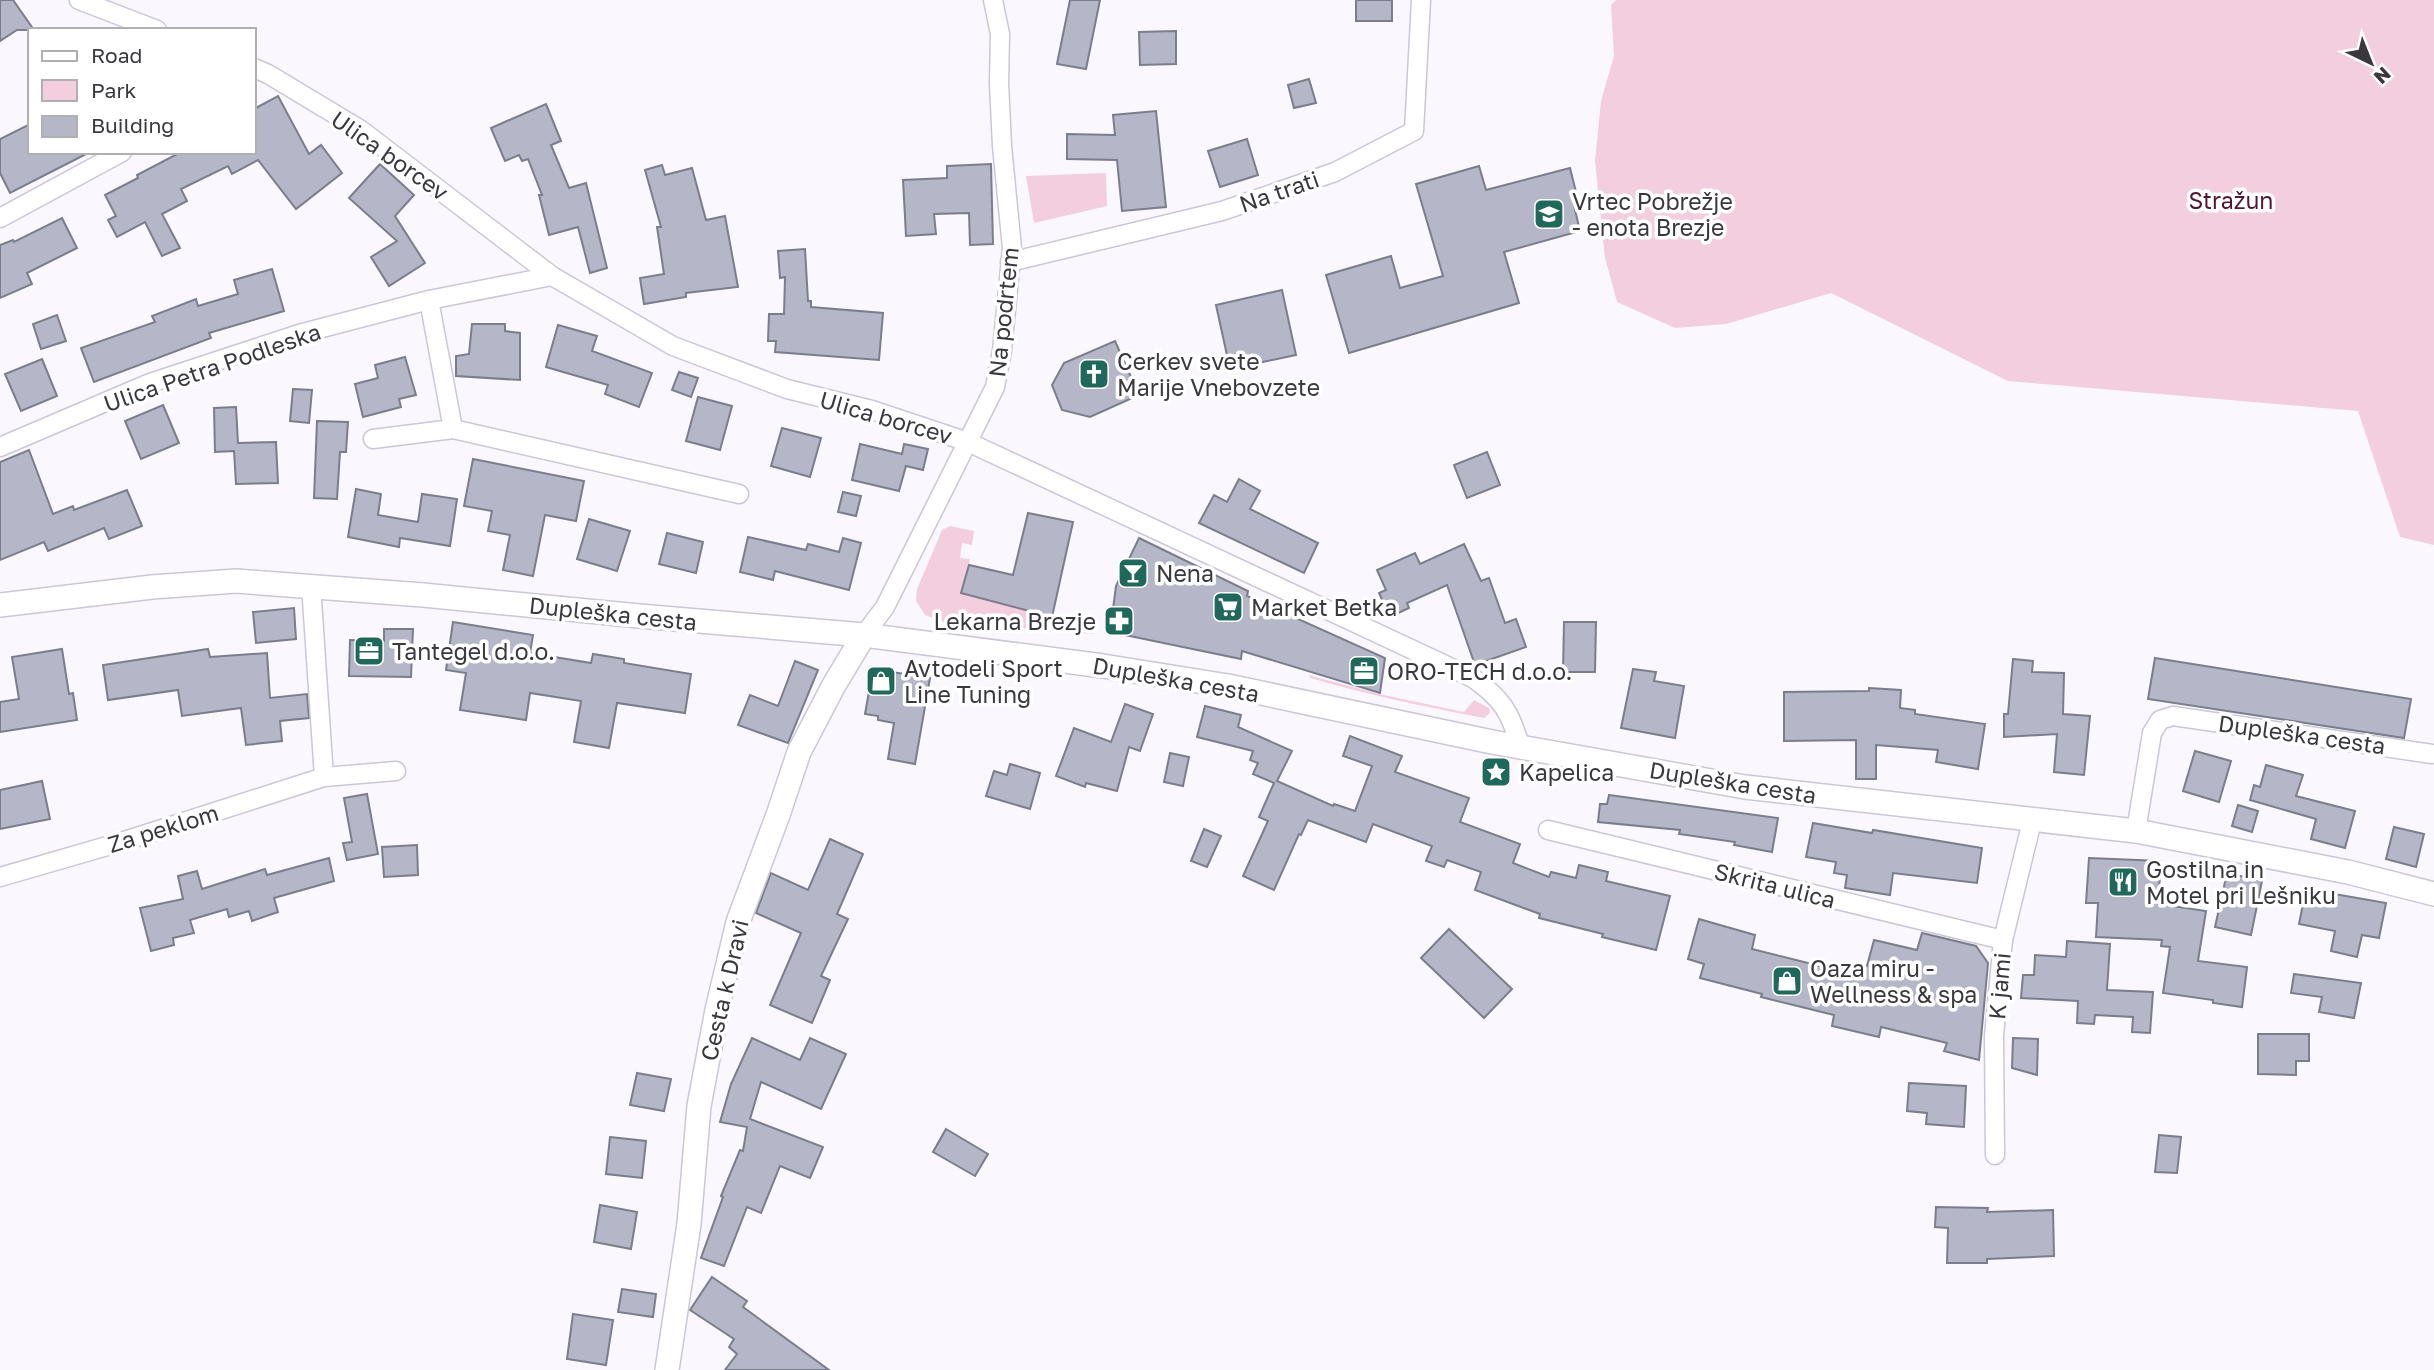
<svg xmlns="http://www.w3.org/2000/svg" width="2434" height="1370" font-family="'Golos Text',sans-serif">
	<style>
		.green { fill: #f3cede }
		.building { fill: #b5b7c8; stroke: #7a7d8c; stroke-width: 2 }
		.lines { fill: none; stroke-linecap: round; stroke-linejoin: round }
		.minor-casing { stroke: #ccc6d7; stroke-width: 21 }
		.tertiary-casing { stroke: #ccc6d7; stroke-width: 26 }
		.minor { stroke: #fff; stroke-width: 18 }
		.tertiary { stroke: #fff; stroke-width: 23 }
		.labels { text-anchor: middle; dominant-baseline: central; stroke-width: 7; stroke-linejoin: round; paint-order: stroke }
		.street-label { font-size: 23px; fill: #3a383e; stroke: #fff }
		.park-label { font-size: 23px; fill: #4f1734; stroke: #fff }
		.poi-label { font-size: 23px; fill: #3a383e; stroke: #fff; text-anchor: start }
	</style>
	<rect width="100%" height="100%" fill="#faf7fe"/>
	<!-- green -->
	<g class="green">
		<path d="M1616,0H2434V545L2400,537L2358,411L2008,381L1831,293L1726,324L1675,328L1617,302L1605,258L1595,161L1601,101L1614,56L1611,5Z"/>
		<path d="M1106,173L1107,206L1034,223L1026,176Z"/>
		<path d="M950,526L974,531L972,545L962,543L960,558L970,559L961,593L1052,617L1096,624L1093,634L944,622L925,615L916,601L917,589L942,530Z"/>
		<path d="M1308,675L1379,694L1464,712L1474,700L1489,708L1490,713L1484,718C1426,707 1368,695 1311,678Z"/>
	</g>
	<!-- building -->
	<g class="building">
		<path d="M0,0H13L34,30H17L0,41Z"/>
		<path d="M1070,0H1100L1086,69L1057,64Z"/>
		<rect x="1356" y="0" width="36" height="21"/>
		<path d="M1176,31V64L1140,65L1139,32Z"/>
		<path d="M1309,79L1316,103L1294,108L1288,85Z"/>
		<path d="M278,96L309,154L321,145L342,173L296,209L258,160L232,174L228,166L181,189L187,201L162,214L180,248L162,256L145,222L117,237L108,220L116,216L105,195L138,178L137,175L181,152H254V109Z"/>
		<path d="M546,104L561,141L551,145L569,188L586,183L607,268L590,273L578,227L549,235L539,195H542L528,159L522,161L519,155L505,161L491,128Z"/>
		<path d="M1156,111L1166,207L1122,211L1117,160L1067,159V134L1115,135L1113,115Z"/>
		<path d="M30,124V152H90L10,193L0,173V139Z"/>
		<path d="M1247,139L1258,175L1220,187L1208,151Z"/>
		<path d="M380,164L414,195L395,216L425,263L389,286L371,257L397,241L349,198Z"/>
		<path d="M991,164L993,244L970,245L969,213L934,214L936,234L906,236L903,180L947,178V166Z"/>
		<path d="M662,165L665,175L692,168L706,220L725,216L738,287L686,293V297L644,304L640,278L664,274L657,227H661L645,170Z"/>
		<path d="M1479,166L1486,190L1570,168L1577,196L1572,197L1580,231L1504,252L1519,303L1349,353L1326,275L1391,256L1400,288L1443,276L1416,184Z"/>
		<path d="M62,218L77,248L27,273L32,284L0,298V245L13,240L14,242Z"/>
		<path d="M805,249L808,301H811V307L883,313L879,360L775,352L776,341H768L769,314H784L785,277L780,278L778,251Z"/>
		<path d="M272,269L284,311L209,333L211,338L94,382L81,348L155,322L152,316L196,299L198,306L238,294L234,280Z"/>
		<path d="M1282,290L1296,355L1230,369L1216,305Z"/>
		<path d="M57,315L66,341L41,349L33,324Z"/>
		<path d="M472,324H505V331L520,333V380L456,376V356L469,354Z"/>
		<path d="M558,325L597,336L592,351L652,373L639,407L605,394L608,385L546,367Z"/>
		<path d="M1115,341L1139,395L1090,417L1062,410L1052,385L1064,363Z"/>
		<path d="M405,357L416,395L399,399L401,407L363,417L355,384L378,378L375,365Z"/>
		<path d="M42,359L57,396L21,411L5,374Z"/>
		<path d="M679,372L698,378L691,397L672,390Z"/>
		<path d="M293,389L312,390L309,423L290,421Z"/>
		<path d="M698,397L732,406L720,450L686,441Z"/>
		<path d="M163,405L179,443L141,459L125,421Z"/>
		<path d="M236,407L238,443L276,442L278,483L236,484L234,451L215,452L214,408Z"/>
		<path d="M317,421L348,422L346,452H340L337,499L314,498Z"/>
		<path d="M782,428L821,438L810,477L771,466Z"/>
		<path d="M860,444L902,454L904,444L928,449L923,470L906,466L899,491L852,480Z"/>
		<path d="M29,450L53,514L73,506L74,510L127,490L142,526L109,539L104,528L48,551L44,542L0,560V462Z"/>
		<path d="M1487,452L1500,485L1467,498L1454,465Z"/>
		<path d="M473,459L584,481L576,521L545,515L533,576L503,570L510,535L488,531L492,511L464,506Z"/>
		<path d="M1239,479L1260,491L1250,509L1318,543L1304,573L1199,523L1214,495L1227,502Z"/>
		<path d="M356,489L381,494L378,515L418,522L422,494L457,499L450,546L400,538L399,547L348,537Z"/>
		<path d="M843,492L861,496L856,516L838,512Z"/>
		<path d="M1028,513L1073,522L1052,617L961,593L969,565L1013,575Z"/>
		<path d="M589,519L630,531L617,571L577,559Z"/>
		<path d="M667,533L703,542L696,573L659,564Z"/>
		<path d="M748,537L806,550L808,544L839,552L843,538L861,543L849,590L775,571L773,580L740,572Z"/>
		<path d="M1139,538L1248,591L1247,596L1385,658L1380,693L1242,651L1241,659L1110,632L1116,586Z"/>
		<path d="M1464,544L1481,581L1489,578L1505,623L1516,619L1526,647L1475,665L1447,585L1407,603L1409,608L1390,617L1379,593L1386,590L1377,570L1415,553L1420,564Z"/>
		<path d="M294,608L296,639L256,643L253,612Z"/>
		<path d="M453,622L533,635L530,653L591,663L593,654L624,659V663L691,674L685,713L617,703L609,748L574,742L581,701L530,693L526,720L460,710L466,673L446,670Z"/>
		<path d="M1564,622H1596L1595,672H1563Z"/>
		<path d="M384,629H413L411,677L349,676L350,640L384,641Z"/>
		<path d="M62,649L69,694L73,693L77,720L0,732V702L19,699L12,657Z"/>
		<path d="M208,649L210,657L267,653L270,698L307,694L309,718L280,721L282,741L246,745L241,708L182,716L178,690L108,700L103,665Z"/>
		<path d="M2155,658L2411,699L2404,738L2148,699Z"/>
		<path d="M2013,659L2033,661L2032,672L2064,673L2063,714L2090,716L2084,775L2054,772L2057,734L2004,737V714H2008Z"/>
		<path d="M795,661L818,670L788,743L738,725L750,695L778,706Z"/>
		<path d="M873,669L930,678L915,764L888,759L894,723L878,720V716L865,714Z"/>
		<path d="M1633,669L1656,672L1654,681L1684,686L1675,738L1621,728Z"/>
		<path d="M1869,688L1901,690L1900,708L1915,710V714L1985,724L1978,769L1936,762L1938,750L1876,745V779H1856V740L1784,741V692L1869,691Z"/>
		<path d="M1125,704L1153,714L1140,751L1129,747L1117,791L1086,783L1085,787L1056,776L1074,728L1111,742Z"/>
		<path d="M1205,706L1241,715L1238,727L1292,751L1277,781L1333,806L1334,804L1355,811L1372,766L1343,756L1350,736L1402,756L1395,772L1469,798L1460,822L1520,844L1513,863L1549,877L1551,872L1576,878L1579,865L1608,872L1606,881L1670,896L1656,950L1602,937L1603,934L1539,918L1540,914L1475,890L1481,872L1447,860L1444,867L1426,861L1432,846L1373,824L1366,842L1308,820L1301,835L1299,834L1274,890L1243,876L1268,821L1259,817L1274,783L1253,774L1258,763L1250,760L1253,751L1197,737Z"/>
		<path d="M2195,751L2231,761L2219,802L2183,791Z"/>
		<path d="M1170,753L1189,757L1183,786L1164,782Z"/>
		<path d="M1010,764L1040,773L1030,809L986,796L994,771L1007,775Z"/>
		<path d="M2266,765L2303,775L2296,796L2355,811L2345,848L2311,839L2316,819L2250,800L2254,785L2260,787Z"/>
		<path d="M42,781L50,819L0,829V790Z"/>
		<path d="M367,794L378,854L347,860L343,843L352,842L344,798Z"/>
		<path d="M1609,795L1778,818L1772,852L1734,845L1735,842L1679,834L1680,830L1598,822L1600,804H1607Z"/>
		<path d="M2238,805L2258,811L2252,832L2232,826Z"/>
		<path d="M1813,823L1872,833L1873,830L1982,848L1977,883L1893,873L1890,895L1845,888L1847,875L1834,873L1836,862L1806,857Z"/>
		<path d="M2394,827L2424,834L2416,867L2386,859Z"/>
		<path d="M1204,829L1221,836L1207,867L1191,861Z"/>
		<path d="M830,839L863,854L837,914L848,919L821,976L830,980L812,1023L770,1005L801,933L756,913L771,873L808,890Z"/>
		<path d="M417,845L418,875L384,877L382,847Z"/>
		<path d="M329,858L334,881L274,898L278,912L252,921L249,911L229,917L227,909L190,920L194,933L173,938L174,945L151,951L140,908L183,899L178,876L197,871L202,889L265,869L267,875Z"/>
		<path d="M2089,858L2161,861L2158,904L2206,911L2198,961L2247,967L2242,1007L2213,1003V1000L2163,993L2170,947L2161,946L2162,940L2096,937L2098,903H2086Z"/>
		<path d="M2227,873L2262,881L2251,935L2215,927Z"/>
		<path d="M2306,889L2386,903L2379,938L2362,935L2357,957L2331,951L2335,931L2299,924Z"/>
		<path d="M1699,919L1755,935L1752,949L1844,972L1847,962L1867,966L1874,940L1917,950L1922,933L1976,946L1988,963L1979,1060L1944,1051L1947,1043L1881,1027L1879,1037L1832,1026L1834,1015L1761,997L1762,994L1700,978L1704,964L1688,959Z"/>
		<path d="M1449,929L1512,989L1484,1018L1421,958Z"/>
		<path d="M2067,941L2110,944L2107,990L2153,992L2150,1033L2132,1032L2133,1017L2095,1015L2094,1024L2077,1023L2078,1001L2021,998L2023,975H2034L2035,955L2066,957Z"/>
		<path d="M2294,974L2361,983L2354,1018L2319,1012L2322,997L2291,993Z"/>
		<path d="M2258,1034H2309V1061H2296V1075L2258,1074Z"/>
		<path d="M752,1038L800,1060L810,1038L846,1054L821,1109L761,1082L750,1119L823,1147L810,1178L780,1166L761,1213L747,1207L724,1266L701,1258L723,1197L721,1196L740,1150L743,1151L747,1127L720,1122L731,1084Z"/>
		<path d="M2013,1038L2038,1039L2037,1075L2012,1068Z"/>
		<path d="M637,1073L671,1079L664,1111L630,1105Z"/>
		<path d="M1909,1083L1966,1086L1964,1127L1926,1124L1927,1113L1907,1111Z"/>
		<path d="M946,1129L988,1154L975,1176L933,1152Z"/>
		<path d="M2159,1135L2181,1137L2177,1173L2155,1172Z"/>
		<path d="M610,1137L646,1141L642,1178L606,1174Z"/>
		<path d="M600,1205L637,1212L631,1249L594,1242Z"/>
		<path d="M1936,1207L1988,1208L1987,1212L2053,1210L2054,1256L1987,1259V1263H1947L1948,1228L1935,1227Z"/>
		<path d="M712,1277L747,1301L743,1307L829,1370H725L737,1354L729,1347L734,1339L690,1310Z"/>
		<path d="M622,1289L656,1294L653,1317L618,1312Z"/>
		<path d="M573,1314L613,1320L606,1365L567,1359Z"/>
	</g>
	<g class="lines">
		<!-- minor casing -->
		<g class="minor-casing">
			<g id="minor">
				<path d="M79,0L157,30"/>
				<path d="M254,68L268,74L361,130L552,276L673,346L787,389L872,410L968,442L1473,678C1502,699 1510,711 1520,746"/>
				<path d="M0,218L122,152"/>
				<path d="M1010,262L1222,211L1335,172L1414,131L1421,0"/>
				<path d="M429,300L453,429"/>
				<path d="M373,439L453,429L739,494"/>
				<path d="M0,447L150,383L299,334L429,300L552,276"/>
				<path d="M311,585L324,777"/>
				<path d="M864,635L885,607L995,387L1002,351L1012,248L1002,146L999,83L1000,34L993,0"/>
				<path d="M1548,830L2003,940"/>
				<path d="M2136,831L2152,733L2160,720L2173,716L2432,754"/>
				<path d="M0,877L121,842L324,777L396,771"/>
				<path d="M1995,1155L1994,1036L2003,940L2032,821"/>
			</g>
		</g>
		<!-- tertiary casing -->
		<g class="tertiary-casing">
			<g id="tertiary">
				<path d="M0,605L152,587L236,581L423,595L639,616L864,635L1103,666L1228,686L1492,742L1745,787L2136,831L2348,872L2434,894"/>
				<path d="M667,1370L689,1224L699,1106L717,1010L738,922L778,815L799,752L834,685L864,635"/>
			</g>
		</g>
		<!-- minor -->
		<use href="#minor" class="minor"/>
		<!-- tertiary -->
		<use href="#tertiary" class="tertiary"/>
	</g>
	<!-- icons -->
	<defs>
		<g id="school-square" transform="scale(1.575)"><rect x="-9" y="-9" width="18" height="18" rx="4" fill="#20675c" stroke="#fff"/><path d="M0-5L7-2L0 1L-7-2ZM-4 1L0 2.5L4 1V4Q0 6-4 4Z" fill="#fff"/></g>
		<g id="church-square" transform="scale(1.575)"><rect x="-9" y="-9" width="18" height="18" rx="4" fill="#20675c" stroke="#fff"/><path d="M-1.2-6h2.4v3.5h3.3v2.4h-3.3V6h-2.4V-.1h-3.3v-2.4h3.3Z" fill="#fff"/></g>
		<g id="bar-square" transform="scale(1.575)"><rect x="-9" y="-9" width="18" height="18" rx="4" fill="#20675c" stroke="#fff"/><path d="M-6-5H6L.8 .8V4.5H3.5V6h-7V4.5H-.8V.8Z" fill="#fff"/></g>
		<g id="supermarket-square" transform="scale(1.575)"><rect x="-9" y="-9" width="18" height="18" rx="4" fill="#20675c" stroke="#fff"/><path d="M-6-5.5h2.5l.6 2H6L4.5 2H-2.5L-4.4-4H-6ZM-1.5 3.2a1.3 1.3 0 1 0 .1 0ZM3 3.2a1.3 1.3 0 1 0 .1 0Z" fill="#fff"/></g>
		<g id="pharmacy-square" transform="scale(1.575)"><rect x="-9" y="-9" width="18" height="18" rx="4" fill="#20675c" stroke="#fff"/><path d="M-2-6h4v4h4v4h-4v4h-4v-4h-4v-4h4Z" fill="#fff"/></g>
		<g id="office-square" transform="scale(1.575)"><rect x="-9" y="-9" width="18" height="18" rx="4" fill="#20675c" stroke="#fff"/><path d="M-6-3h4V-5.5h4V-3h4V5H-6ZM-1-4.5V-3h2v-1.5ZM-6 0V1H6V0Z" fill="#fff"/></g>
		<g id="shop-square" transform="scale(1.575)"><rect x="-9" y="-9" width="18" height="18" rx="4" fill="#20675c" stroke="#fff"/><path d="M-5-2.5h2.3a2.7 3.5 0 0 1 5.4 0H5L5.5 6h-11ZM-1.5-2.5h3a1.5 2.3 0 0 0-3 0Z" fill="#fff"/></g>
		<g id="sight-square" transform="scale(1.575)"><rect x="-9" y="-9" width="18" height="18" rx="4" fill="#20675c" stroke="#fff"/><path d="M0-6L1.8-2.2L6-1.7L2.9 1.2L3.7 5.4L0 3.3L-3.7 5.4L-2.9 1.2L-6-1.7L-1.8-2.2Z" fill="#fff"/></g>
		<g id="restaurant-square" transform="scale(1.575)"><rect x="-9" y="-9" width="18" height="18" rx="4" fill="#20675c" stroke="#fff"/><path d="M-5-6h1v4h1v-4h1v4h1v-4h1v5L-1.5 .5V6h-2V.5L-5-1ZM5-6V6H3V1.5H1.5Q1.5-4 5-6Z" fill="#fff"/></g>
	</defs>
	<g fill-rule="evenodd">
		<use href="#school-square" x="1549" y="214"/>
		<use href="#church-square" x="1094" y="374"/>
		<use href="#bar-square" x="1133" y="573"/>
		<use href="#supermarket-square" x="1228" y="607"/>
		<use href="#pharmacy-square" x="1119" y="621"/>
		<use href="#office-square" x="369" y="651"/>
		<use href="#office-square" x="1364" y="671"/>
		<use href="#shop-square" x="881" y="681"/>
		<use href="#sight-square" x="1496" y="772"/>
		<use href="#restaurant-square" x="2123" y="882"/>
		<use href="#shop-square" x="1787" y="981"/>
	</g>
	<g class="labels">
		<!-- street labels -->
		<g class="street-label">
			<text transform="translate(390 155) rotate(35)">Ulica borcev</text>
			<text transform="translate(1279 191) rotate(-19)">Na trati</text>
			<text transform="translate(1003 312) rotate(-84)">Na podrtem</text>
			<text transform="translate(212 367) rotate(-19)">Ulica Petra Podleska</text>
			<text transform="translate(886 417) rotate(16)">Ulica borcev</text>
			<text transform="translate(613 613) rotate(6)">Dupleška cesta</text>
			<text transform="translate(1176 679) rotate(10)">Dupleška cesta</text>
			<text transform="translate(2302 734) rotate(8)">Dupleška cesta</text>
			<text transform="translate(1733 782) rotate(9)">Dupleška cesta</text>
			<text transform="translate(163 828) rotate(-17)">Za peklom</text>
			<text transform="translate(1775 885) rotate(14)">Skrita ulica</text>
			<text transform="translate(1999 986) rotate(-85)">K jami</text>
			<text transform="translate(724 990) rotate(-77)">Cesta k Dravi</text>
		</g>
		<!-- park labels -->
		<g class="park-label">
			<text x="2231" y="200">Stražun</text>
		</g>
		<!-- poi labels -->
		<g class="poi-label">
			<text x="1572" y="201">Vrtec Pobrežje<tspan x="1572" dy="26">- enota Brezje</tspan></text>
			<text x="1117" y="361">Cerkev svete<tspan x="1117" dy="26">Marije Vnebovzete</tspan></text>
			<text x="1156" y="573">Nena</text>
			<text x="1251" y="607">Market Betka</text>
			<text x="1096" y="621" text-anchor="end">Lekarna Brezje</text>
			<text x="392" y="651">Tantegel d.o.o.</text>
			<text x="904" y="668">Avtodeli Sport<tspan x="904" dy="26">Line Tuning</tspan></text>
			<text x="1387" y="671">ORO-TECH d.o.o.</text>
			<text x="1519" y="772">Kapelica</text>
			<text x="2146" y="869">Gostilna in<tspan x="2146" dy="26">Motel pri Lešniku</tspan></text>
			<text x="1810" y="968">Oaza miru -<tspan x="1810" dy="26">Wellness &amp; spa</tspan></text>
		</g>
	</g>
	<!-- legend -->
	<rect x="28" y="28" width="228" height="126" fill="#ffffff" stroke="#b0afb2" stroke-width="2"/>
	<rect x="42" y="51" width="35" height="10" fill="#ffffff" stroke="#b0afb2" stroke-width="2"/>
	<text x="91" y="63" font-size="21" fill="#3a383e">Road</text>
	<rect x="42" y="80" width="35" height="21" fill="#f3cede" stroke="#b0afb2" stroke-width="2"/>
	<text x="91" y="98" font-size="21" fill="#3a383e">Park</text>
	<rect x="42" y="116" width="35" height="21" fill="#b5b7c8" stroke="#b0afb2" stroke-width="2"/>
	<text x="91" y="133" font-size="21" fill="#3a383e">Building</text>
	<!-- north arrow -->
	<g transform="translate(2371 63) rotate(137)" stroke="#ffffff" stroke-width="5" paint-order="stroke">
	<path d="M0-5L12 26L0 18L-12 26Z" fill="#3a383e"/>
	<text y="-10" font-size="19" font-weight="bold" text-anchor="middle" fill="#3a383e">N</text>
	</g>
</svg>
